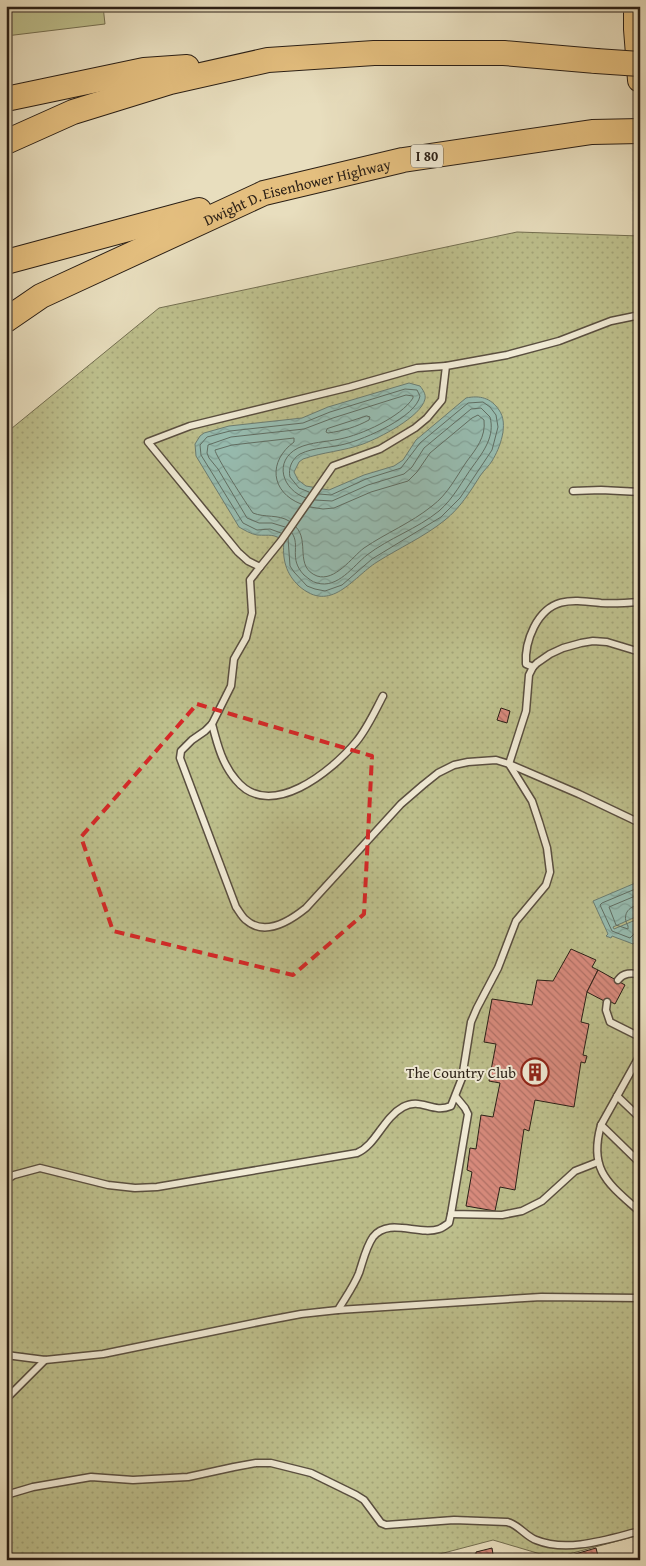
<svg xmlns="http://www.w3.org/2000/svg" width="646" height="1566" font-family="'Gentium Book Plus',serif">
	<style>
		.grass { fill: url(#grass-dots); stroke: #746f51 }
		.park { fill: #bdbf8c; stroke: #746f51 }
		.water { fill: url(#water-waves); stroke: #6b7d72 }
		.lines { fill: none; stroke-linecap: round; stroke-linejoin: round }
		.shore { stroke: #606e63; stroke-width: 1 }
		.building { fill: url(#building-back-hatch); stroke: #2a1f16 }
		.lane-casing { stroke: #5a4f40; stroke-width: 9 }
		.highway-casing { stroke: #2a1f16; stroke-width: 26 }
		.lane { stroke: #f0ead5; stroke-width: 6 }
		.highway { stroke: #e4bf7f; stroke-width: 24 }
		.highway-bridge-casing { stroke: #2a1f16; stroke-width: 26; stroke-linecap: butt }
		.highway-bridge { stroke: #e4bf7f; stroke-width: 24 }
		.marked { fill: none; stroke: #d62828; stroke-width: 4; stroke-dasharray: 10 6; stroke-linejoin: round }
		.labels { text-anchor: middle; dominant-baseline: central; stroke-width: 4; stroke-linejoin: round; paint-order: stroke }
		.shield { fill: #f0ead5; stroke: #655c4f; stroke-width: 1 }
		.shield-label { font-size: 14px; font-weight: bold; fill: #2a1f16 }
		.street-label { font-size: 15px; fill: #2a1f16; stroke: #f0ead5 }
		.poi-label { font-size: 15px; fill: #2a1f16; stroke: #f0ead5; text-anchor: end }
	</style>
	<defs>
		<pattern id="grass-dots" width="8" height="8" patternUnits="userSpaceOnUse" patternTransform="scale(1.25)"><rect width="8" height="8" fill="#bdbf8c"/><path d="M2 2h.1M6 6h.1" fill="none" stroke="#a3a478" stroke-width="1.8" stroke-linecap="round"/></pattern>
		<pattern id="water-waves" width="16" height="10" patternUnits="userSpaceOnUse" patternTransform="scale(1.25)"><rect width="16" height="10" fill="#97bcb0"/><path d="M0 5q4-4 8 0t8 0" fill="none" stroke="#82a197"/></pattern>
		<pattern id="building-back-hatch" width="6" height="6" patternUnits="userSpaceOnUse" patternTransform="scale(1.25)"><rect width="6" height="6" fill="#d78a7c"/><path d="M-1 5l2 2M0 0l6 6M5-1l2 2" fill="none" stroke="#af7065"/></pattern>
	</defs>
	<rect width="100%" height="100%" fill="#e8debe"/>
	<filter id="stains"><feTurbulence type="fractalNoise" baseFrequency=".004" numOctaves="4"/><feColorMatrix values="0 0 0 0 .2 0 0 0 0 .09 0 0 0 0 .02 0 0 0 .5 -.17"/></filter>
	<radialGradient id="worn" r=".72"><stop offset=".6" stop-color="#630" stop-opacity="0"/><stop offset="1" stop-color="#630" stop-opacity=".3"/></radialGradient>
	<!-- grass -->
	<path class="grass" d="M517,232L640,236V1535L554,1558L493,1540L417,1560H6V433L159,308Z"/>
	<!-- park -->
	<path class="park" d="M6,6H103L105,24L6,36Z"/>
	<!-- water -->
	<g class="water">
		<path d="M409,383L420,386C423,390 426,394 425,399C421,417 379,438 363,444C344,451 323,452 303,459L299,462L294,472L298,480L306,486L329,490L364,475L394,466L403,460L416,440L466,398C480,395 491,398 499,410C509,424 500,448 492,461C489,466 484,470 480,476C470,492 460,508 445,520C424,537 399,548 377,562C352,578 331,614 299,586C286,574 282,559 284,541C273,533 270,536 257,535C251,534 244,530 239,527L196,456L195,444L200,436L204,433L229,426L302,418L328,407Z"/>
		<path d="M640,881V915L613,927L614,929L638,919C641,928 639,937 633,944L612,936L611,938L606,936L608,934L593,901Z"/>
	</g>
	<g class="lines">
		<!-- shore -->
		<g class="shore">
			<path d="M367,416L370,417L369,420C356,427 343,431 328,433L326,432L327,429Z"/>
			<path d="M289,521C278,514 265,518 253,513C247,505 215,455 215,450L232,445L294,438V442C268,461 270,492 301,504"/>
			<path d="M285,527L272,523H259L247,518L218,469L209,458L207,453L208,445L231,437L304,429L333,418L390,400L406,395L413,396V398C401,417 361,435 340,439C326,442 311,442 298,448C273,461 282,490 306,498"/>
			<path d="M296,527C310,541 294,567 317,576C335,582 352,557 364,548C386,533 411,523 432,506C448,494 456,477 467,461C476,449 486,437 484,420L478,415L472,418L430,453L417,472L408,481L371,492L334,508L323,509L310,507"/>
			<path d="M281,533L270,529L257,530L243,523L201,455L200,445L207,437L230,431L303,423L330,412L405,389L417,390L420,396C416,417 365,439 345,444C331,448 314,447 300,454C292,459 288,468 290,477L299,488L309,492"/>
			<path d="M292,533C301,546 288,558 304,575C308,578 312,582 317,583C338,589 353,566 367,555C389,538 417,529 439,511C454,498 462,481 473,466C484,451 495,436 490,417L481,408L471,409L424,448L412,467L404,474L368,485L332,501L315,500"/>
			<path d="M288,538L290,566L294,572L307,586L315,589L325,591L342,585L372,559L441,517L460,498L492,450L498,427L496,415L490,407L483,402L468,403L420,443L401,468L366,479L331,495L319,494"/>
			<path d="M640,887L602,903L600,905L612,931L630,938L635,933L640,932"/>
			<path d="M640,894L609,907L616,925L628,929V926C622,916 627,906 640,905"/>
		</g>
	</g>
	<!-- building -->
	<g class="building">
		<path d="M501,708L510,711L507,723L497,720Z"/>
		<path d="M571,949L596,960L592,967L598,970L587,992L581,1022L589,1024L583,1055L587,1056L585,1063L581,1062L574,1107L535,1100L529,1131L524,1129L515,1190L500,1187L495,1211L466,1206L472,1172L467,1170L470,1148L476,1149L481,1115L493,1117L500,1083L489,1081L496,1044L484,1042L492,999L532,1005L537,980L553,981Z"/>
		<path d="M598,970L625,985L615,1004L609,1001L608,1003L587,992Z"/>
		<path d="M492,1548L494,1560H473L472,1555L476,1554V1552Z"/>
		<path d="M596,1548L599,1560H566L565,1557Z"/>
	</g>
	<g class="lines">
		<!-- lane casing -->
		<g class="lane-casing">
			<g id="lane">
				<path d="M446,366L417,368L350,387L190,426L148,442L238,552L248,561L260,567L250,580L252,613L246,638L234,659L231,686L212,724L205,731L192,740L181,751L180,758L236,907C239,911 242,917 246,920C265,937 290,921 306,908L401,804L423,785L438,773L454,765L468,762L496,760L509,764L579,794L640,823"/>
				<path d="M573,491L601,490L640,492"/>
				<path d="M260,567L281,541L333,466L380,449L415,428L427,418L442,400L446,366L507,355L559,341L611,321L640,315"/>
				<path d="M533,667L526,664C525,650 528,639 534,627C550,596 572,600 601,603C614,604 627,603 640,602"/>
				<path d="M212,724C217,743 222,764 236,780C270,822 332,771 356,742C367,729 375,711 383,696"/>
				<path d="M618,980C623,973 632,972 640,975"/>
				<path d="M607,1002L606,1010L610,1022L640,1037"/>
				<path d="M640,1055L601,1125C588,1171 609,1184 640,1212"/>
				<path d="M617,1096L640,1118"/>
				<path d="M456,1097L465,1108L468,1114L451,1214L502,1215L522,1211L542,1201L575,1171L598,1162"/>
				<path d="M601,1125L640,1163"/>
				<path d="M6,1180L14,1175L40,1168L108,1185L135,1188L157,1187L357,1153C376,1145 383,1118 403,1107C421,1097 432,1114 451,1106L462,1078L471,1022L477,1008L498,968L516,921L546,885L550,872L547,848L539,822L532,801L509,764L526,711L529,675L533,667L537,663L550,654L563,648L581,643L593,641L607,642L640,652"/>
				<path d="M338,1310L541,1297L640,1298"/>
				<path d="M6,1355L45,1360L103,1354L264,1321L301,1314L338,1310C345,1298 354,1286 359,1273C363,1261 366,1247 373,1237C389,1217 418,1236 439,1229C442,1228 446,1225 449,1223L451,1214"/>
				<path d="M6,1399L45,1360"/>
				<path d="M6,1495L33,1487L91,1477L133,1480L188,1477L234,1467L256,1463H271L311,1473L356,1495L364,1500L381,1523L386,1525L454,1520L507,1522C518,1524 525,1536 536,1540C568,1553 608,1539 640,1531"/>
			</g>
		</g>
		<!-- highway casing -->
		<g class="highway-casing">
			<g id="highway">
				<path d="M636,6V29L640,80"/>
				<path d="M6,99L144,70L187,67"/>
				<path d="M6,142L73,112L170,82L268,60L374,53H504L596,61"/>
				<path d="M6,262L199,210"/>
				<path id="s1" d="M6,320L41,296L264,193L403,160L592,132L640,131"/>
			</g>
		</g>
		<!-- lane -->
		<use href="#lane" class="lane"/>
		<!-- highway -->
		<use href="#highway" class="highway"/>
		<!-- highway-bridge casing -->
		<g class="highway-bridge-casing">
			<path id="highway-bridge" d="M596,61L640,64"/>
		</g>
		<!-- highway-bridge -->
		<use href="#highway-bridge" class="highway-bridge"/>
	</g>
	<!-- marked area -->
	<path class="marked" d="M197,704L372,756L364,914L293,975L113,931L81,837Z"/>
	<!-- icons -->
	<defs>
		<g id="building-ring" transform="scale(1.4375)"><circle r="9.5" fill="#f0ead5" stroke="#8f2418" stroke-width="1.5"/><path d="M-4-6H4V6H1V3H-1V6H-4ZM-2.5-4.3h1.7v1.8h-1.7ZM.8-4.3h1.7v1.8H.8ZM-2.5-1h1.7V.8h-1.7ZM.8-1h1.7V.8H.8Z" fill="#8f2418"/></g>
	</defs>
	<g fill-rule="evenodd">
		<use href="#building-ring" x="535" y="1072"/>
	</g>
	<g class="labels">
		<!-- shield labels -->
		<rect class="shield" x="411" y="144.5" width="32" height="23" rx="4"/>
		<g class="shield-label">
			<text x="427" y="156">I 80</text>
		</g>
		<!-- street labels -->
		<g class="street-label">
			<text stroke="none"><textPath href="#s1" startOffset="320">Dwight D. Eisenhower Highway</textPath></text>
		</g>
		<!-- poi labels -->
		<g class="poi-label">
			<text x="516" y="1072">The Country Club</text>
		</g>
	</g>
	<!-- margin -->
	<rect width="646" height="1566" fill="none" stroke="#e8debe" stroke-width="25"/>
	<rect x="8" y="8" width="631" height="1551" fill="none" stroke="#2a1f16" stroke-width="2.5"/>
	<rect x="12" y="12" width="621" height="1541" fill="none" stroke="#2a1f16"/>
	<rect width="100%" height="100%" filter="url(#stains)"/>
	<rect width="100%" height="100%" fill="url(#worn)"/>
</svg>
